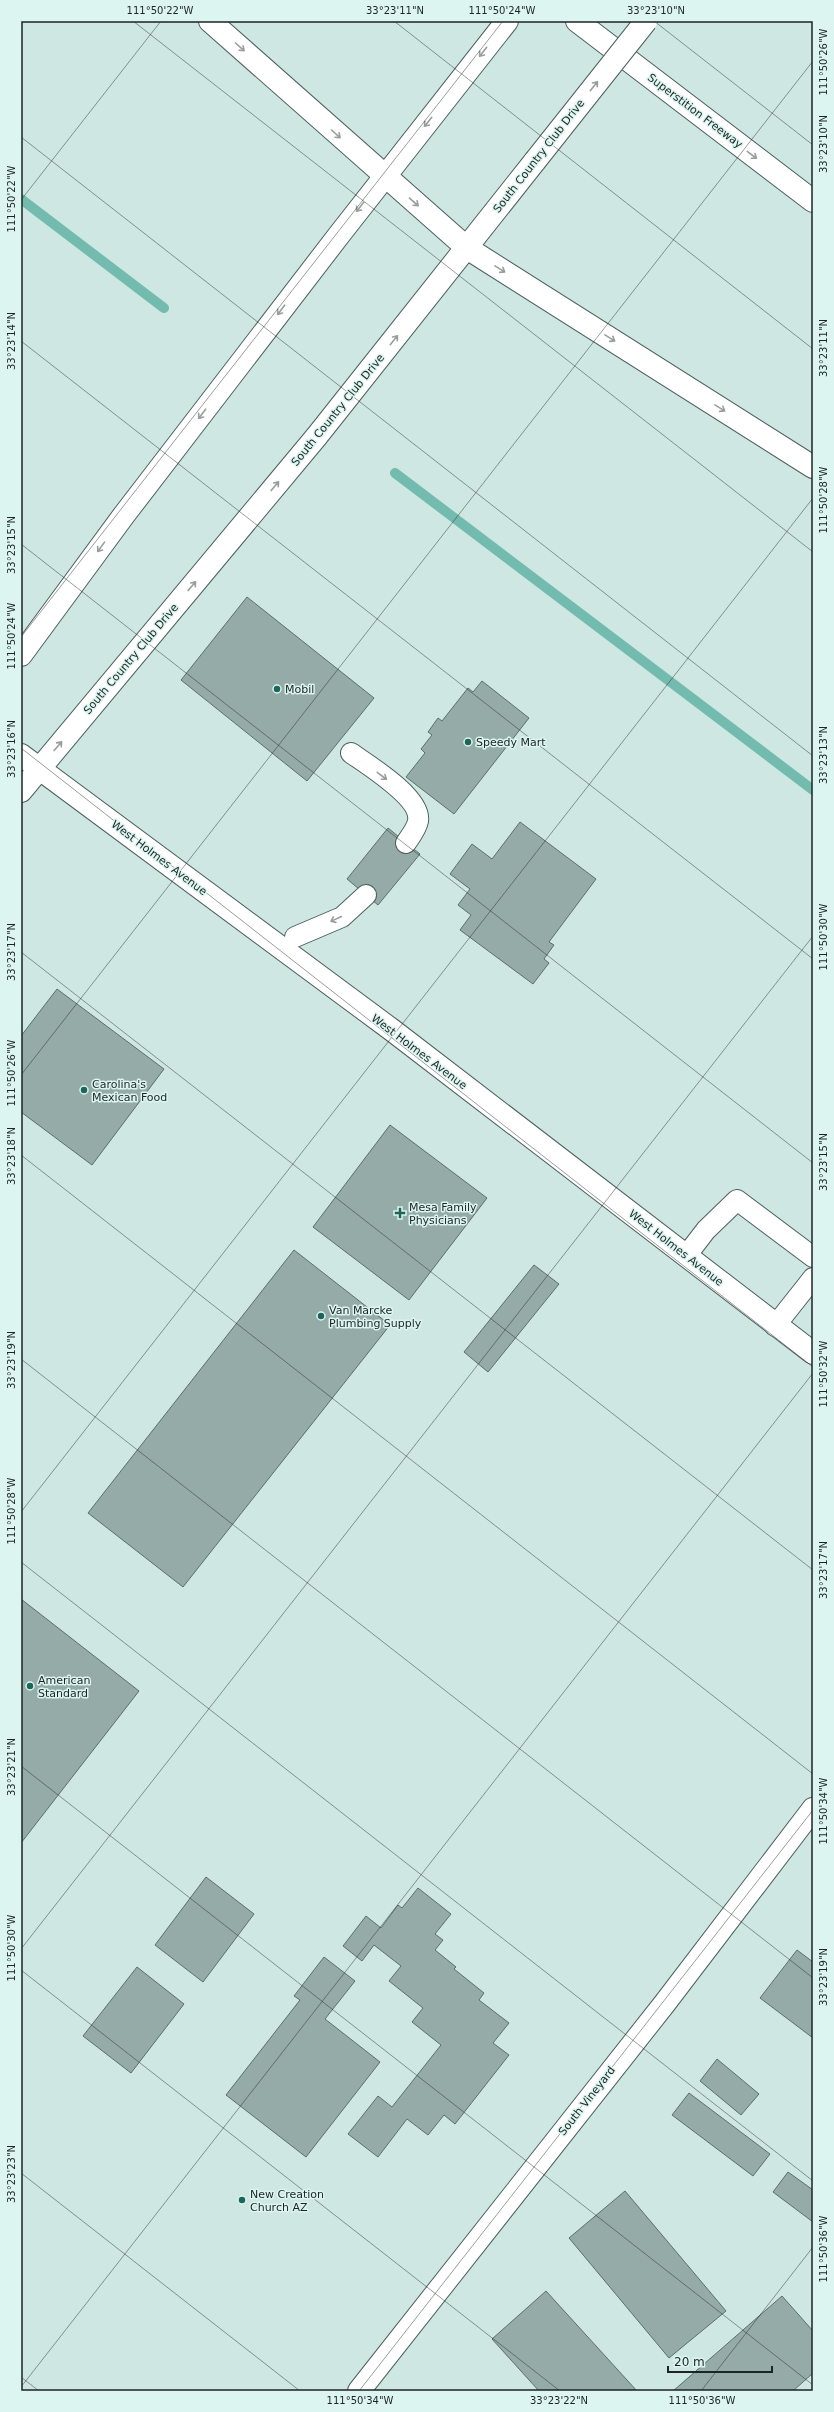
<svg xmlns="http://www.w3.org/2000/svg" width="834" height="2412" font-family="'DejaVu Sans',sans-serif">
	<style>
		.lines { fill: none; stroke-linecap: round; stroke-linejoin: round }
		.stream { stroke: #73bbaf; stroke-width: 10 }
		.building { fill: #94aba7; stroke: #596f6a }
		.service-casing { stroke: #4b605c; stroke-width: 22 }
		.minor-casing { stroke: #4b605c; stroke-width: 24 }
		.primary-casing { stroke: #4b605c; stroke-width: 24 }
		.motorway-casing { stroke: #4b605c; stroke-width: 24 }
		.service { stroke: #fff; stroke-width: 20 }
		.minor { stroke: #fff; stroke-width: 22 }
		.primary { stroke: #fff; stroke-width: 22 }
		.motorway { stroke: #fff; stroke-width: 22 }
		.primary-bridge-casing { stroke: #4b605c; stroke-width: 24; stroke-linecap: butt }
		.primary-bridge { stroke: #fff; stroke-width: 22 }
		.oneway { stroke: #999d9c }
		.ticks { fill: none; stroke: #1c2523; stroke-width: 1; stroke-opacity: 0.45 }
		.poi-dot { fill: #1b655b; stroke: #dcf5f0; stroke-width: 1.5 }
		.labels { text-anchor: middle; dominant-baseline: central; stroke-width: 3; stroke-linejoin: round; paint-order: stroke }
		.street-label { font-size: 11px; fill: #1c2523; stroke: #dcf5f0 }
		.poi-label { font-size: 11px; fill: #1c2523; stroke: #dcf5f0; text-anchor: start }
		.neatline { fill: none; stroke: #1c2523; stroke-width: 1.5 }
		.ticks-label { font-size: 10px; text-anchor: middle; fill: #1c2523 }
	</style>
	<rect width="100%" height="100%" fill="#cfe7e2"/>
	<g class="lines">
		<!-- stream -->
		<g class="stream">
			<path d="M21,199L164,308"/>
			<path d="M395,473L813,790"/>
		</g>
	</g>
	<!-- building -->
	<g class="building">
		<path d="M247,597L374,698L307,781L181,680Z"/>
		<path d="M482,681L529,718L454,814L406,777L425,753L421,749L432,735L428,732L438,718L442,721L468,688L473,692Z"/>
		<path d="M520,822L596,879L549,942L554,945L544,959L549,963L533,984L460,930L471,915L458,905L470,889L450,874L472,844L492,859Z"/>
		<path d="M388,828L420,854L378,905L347,879Z"/>
		<path d="M57,989L164,1069L92,1165L21,1112V1036Z"/>
		<path d="M390,1125L487,1198L409,1300L313,1227Z"/>
		<path d="M294,1250L390,1325L183,1587L88,1513Z"/>
		<path d="M534,1265L559,1284L488,1372L464,1352Z"/>
		<path d="M21,1599L139,1691L21,1843Z"/>
		<path d="M206,1877L254,1914L203,1982L155,1945Z"/>
		<path d="M418,1888L451,1914L435,1934L443,1940L435,1950L456,1967L454,1969L484,1993L479,2000L509,2023L493,2043L509,2055L455,2124L444,2115L428,2135L407,2119L378,2157L348,2134L378,2096L392,2107L441,2045L412,2022L423,2008L389,1981L401,1966L374,1945L362,1961L343,1946L366,1916L381,1928L398,1905L402,1908Z"/>
		<path d="M797,1950L813,1962V2038L760,1998Z"/>
		<path d="M324,1957L355,1981L325,2019L380,2062L306,2157L226,2095L300,2000L294,1996Z"/>
		<path d="M137,1967L184,2004L131,2073L83,2036Z"/>
		<path d="M717,2059L759,2094L741,2115L700,2081Z"/>
		<path d="M689,2093L770,2154L753,2176L672,2115Z"/>
		<path d="M788,2172L813,2190V2222L773,2192Z"/>
		<path d="M625,2191L726,2311L669,2358L569,2238Z"/>
		<path d="M546,2291L637,2391H539L492,2339Z"/>
		<path d="M782,2296L813,2331V2373L793,2391H673Z"/>
	</g>
	<g class="lines">
		<!-- service casing -->
		<g class="service-casing">
			<g id="service">
				<path d="M351,753C368,765 422,798 418,821C417,828 410,837 406,843"/>
				<path d="M295,937L342,917L366,895"/>
				<path d="M686,1256L706,1230L737,1200L813,1257"/>
				<path d="M775,1326L813,1278"/>
			</g>
		</g>
		<!-- minor casing -->
		<g class="minor-casing">
			<g id="minor">
				<path d="M21,755L392,1030L813,1353"/>
				<path d="M359,2391L665,2003L813,1809"/>
			</g>
		</g>
		<!-- primary casing -->
		<g class="primary-casing">
			<g id="primary">
				<path d="M21,655L124,515L339,235L507,21"/>
				<path d="M21,791L317,436L535,161"/>
			</g>
		</g>
		<!-- motorway casing -->
		<g class="motorway-casing">
			<g id="motorway">
				<path d="M210,21L467,248L813,467"/>
				<path d="M577,21L813,201"/>
			</g>
		</g>
		<!-- service -->
		<use href="#service" class="service"/>
		<!-- minor -->
		<use href="#minor" class="minor"/>
		<!-- primary -->
		<use href="#primary" class="primary"/>
		<!-- motorway -->
		<use href="#motorway" class="motorway"/>
		<!-- primary-bridge casing -->
		<g class="primary-bridge-casing">
			<path id="primary-bridge" d="M535,161L646,21"/>
		</g>
		<!-- primary-bridge -->
		<use href="#primary-bridge" class="primary-bridge"/>
	</g>
	<!-- one-way arrows -->
	<defs><path id="oneway-shaft" d="M-6 0H5M1.5-3L5.5 0L1.5 3" fill="none" stroke-width="1.6" stroke-linecap="round" stroke-linejoin="round"/></defs>
	<g class="oneway">
		<use href="#oneway-shaft" transform="translate(240 47) rotate(42)"/>
		<use href="#oneway-shaft" transform="translate(483 52) rotate(128)"/>
		<use href="#oneway-shaft" transform="translate(594 86) rotate(-52)"/>
		<use href="#oneway-shaft" transform="translate(428 122) rotate(129)"/>
		<use href="#oneway-shaft" transform="translate(336 134) rotate(42)"/>
		<use href="#oneway-shaft" transform="translate(752 155) rotate(37)"/>
		<use href="#oneway-shaft" transform="translate(414 202) rotate(41)"/>
		<use href="#oneway-shaft" transform="translate(360 207) rotate(128)"/>
		<use href="#oneway-shaft" transform="translate(500 269) rotate(32)"/>
		<use href="#oneway-shaft" transform="translate(281 310) rotate(127)"/>
		<use href="#oneway-shaft" transform="translate(610 338) rotate(32)"/>
		<use href="#oneway-shaft" transform="translate(394 340) rotate(-51)"/>
		<use href="#oneway-shaft" transform="translate(720 408) rotate(32)"/>
		<use href="#oneway-shaft" transform="translate(202 414) rotate(127)"/>
		<use href="#oneway-shaft" transform="translate(275 486) rotate(-50)"/>
		<use href="#oneway-shaft" transform="translate(101 547) rotate(126)"/>
		<use href="#oneway-shaft" transform="translate(192 586) rotate(-50)"/>
		<use href="#oneway-shaft" transform="translate(58 746) rotate(-49)"/>
		<use href="#oneway-shaft" transform="translate(382 776) rotate(37)"/>
		<use href="#oneway-shaft" transform="translate(336 919) rotate(155)"/>
	</g>
	<!-- ticks -->
	<path class="ticks" d="M133,21L813,552M394,21L813,349M654,21L813,145M21,137L813,756M21,200L161,21M21,341L813,959M21,544L813,1163M21,637L503,21M21,748L813,1367M21,952L813,1570M21,1075L813,61M21,1155L813,1774M21,1359L813,1978M21,1512L813,498M21,1562L813,2181M21,1766L813,2385M21,1949L813,936M21,1970L560,2391M21,2173L300,2391M21,2377L39,2391M21,2387L813,1373M359,2391L813,1810M701,2391L813,2247"/>
	<!-- markers -->
	<g class="poi-dot">
		<circle cx="277" cy="689" r="4"/>
		<circle cx="468" cy="742" r="4"/>
		<circle cx="84" cy="1090" r="4"/>
		<path d="M398 1207h4v4h4v4h-4v4h-4v-4h-4v-4h4z"/>
		<circle cx="321" cy="1316" r="4"/>
		<circle cx="30" cy="1686" r="4"/>
		<circle cx="242" cy="2200" r="4"/>
	</g>
	<g class="labels">
		<!-- street labels -->
		<g class="street-label">
			<text transform="translate(695 111) rotate(37)">Superstition Freeway</text>
			<text transform="translate(539 156) rotate(-52)">South Country Club Drive</text>
			<text transform="translate(338 410) rotate(-51)">South Country Club Drive</text>
			<text transform="translate(131 659) rotate(-50)">South Country Club Drive</text>
			<text transform="translate(159 858) rotate(37)">West Holmes Avenue</text>
			<text transform="translate(419 1052) rotate(37)">West Holmes Avenue</text>
			<text transform="translate(676 1248) rotate(38)">West Holmes Avenue</text>
			<text transform="translate(587 2101) rotate(-52)">South Vineyard</text>
		</g>
		<!-- poi labels -->
		<g class="poi-label">
			<text x="285" y="689">Mobil</text>
			<text x="476" y="742">Speedy Mart</text>
			<text x="92" y="1084">Carolina's<tspan x="92" dy="13">Mexican Food</tspan></text>
			<text x="409" y="1207">Mesa Family<tspan x="409" dy="13">Physicians</tspan></text>
			<text x="329" y="1310">Van Marcke<tspan x="329" dy="13">Plumbing Supply</tspan></text>
			<text x="38" y="1680">American<tspan x="38" dy="13">Standard</tspan></text>
			<text x="250" y="2194">New Creation<tspan x="250" dy="13">Church AZ</tspan></text>
		</g>
	</g>
	<!-- border -->
	<rect width="834" height="2412" fill="none" stroke="#dcf5f0" stroke-width="44"/>
	<!-- scale -->
	<path d="M668 2366v6h104v-6" fill="none" stroke="#1c2523" stroke-width="2"/>
	<text x="674" y="2366" font-size="12" fill="#1c2523" stroke="#dcf5f0" stroke-width="3" paint-order="stroke">20 m</text>
	<rect x="22" y="22" width="790" height="2368" class="neatline"/>
	<g class="ticks-label">
		<text x="160" y="14">111°50'22"W</text>
		<text x="395" y="14">33°23'11"N</text>
		<text x="502" y="14">111°50'24"W</text>
		<text x="656" y="14">33°23'10"N</text>
		<text transform="translate(823 62) rotate(-90)" y="4">111°50'26"W</text>
		<text transform="translate(823 144) rotate(-90)" y="4">33°23'10"N</text>
		<text transform="translate(11 199) rotate(-90)" y="4">111°50'22"W</text>
		<text transform="translate(11 341) rotate(-90)" y="4">33°23'14"N</text>
		<text transform="translate(823 348) rotate(-90)" y="4">33°23'11"N</text>
		<text transform="translate(823 500) rotate(-90)" y="4">111°50'28"W</text>
		<text transform="translate(11 545) rotate(-90)" y="4">33°23'15"N</text>
		<text transform="translate(11 636) rotate(-90)" y="4">111°50'24"W</text>
		<text transform="translate(11 749) rotate(-90)" y="4">33°23'16"N</text>
		<text transform="translate(823 755) rotate(-90)" y="4">33°23'13"N</text>
		<text transform="translate(823 937) rotate(-90)" y="4">111°50'30"W</text>
		<text transform="translate(11 952) rotate(-90)" y="4">33°23'17"N</text>
		<text transform="translate(11 1073) rotate(-90)" y="4">111°50'26"W</text>
		<text transform="translate(11 1156) rotate(-90)" y="4">33°23'18"N</text>
		<text transform="translate(823 1162) rotate(-90)" y="4">33°23'15"N</text>
		<text transform="translate(11 1360) rotate(-90)" y="4">33°23'19"N</text>
		<text transform="translate(823 1374) rotate(-90)" y="4">111°50'32"W</text>
		<text transform="translate(11 1511) rotate(-90)" y="4">111°50'28"W</text>
		<text transform="translate(823 1570) rotate(-90)" y="4">33°23'17"N</text>
		<text transform="translate(11 1767) rotate(-90)" y="4">33°23'21"N</text>
		<text transform="translate(823 1811) rotate(-90)" y="4">111°50'34"W</text>
		<text transform="translate(11 1948) rotate(-90)" y="4">111°50'30"W</text>
		<text transform="translate(823 1977) rotate(-90)" y="4">33°23'19"N</text>
		<text transform="translate(11 2174) rotate(-90)" y="4">33°23'23"N</text>
		<text transform="translate(823 2249) rotate(-90)" y="4">111°50'36"W</text>
		<text x="360" y="2404">111°50'34"W</text>
		<text x="559" y="2404">33°23'22"N</text>
		<text x="702" y="2404">111°50'36"W</text>
	</g>
</svg>
